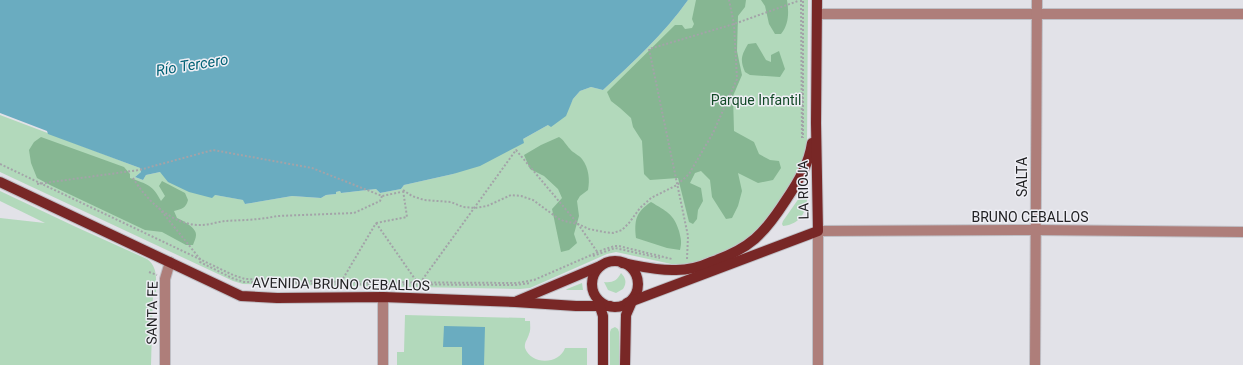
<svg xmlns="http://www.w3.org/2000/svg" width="1243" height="365" font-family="Roboto,sans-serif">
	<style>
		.green { fill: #b2d9bb }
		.forest { fill: #86b692 }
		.water { fill: #6aacc0 }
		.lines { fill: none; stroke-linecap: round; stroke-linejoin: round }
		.minor-casing { stroke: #bfbfc5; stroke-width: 12 }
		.major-casing { stroke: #bfbfc5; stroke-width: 12 }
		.path { stroke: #a3a3a8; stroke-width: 2; stroke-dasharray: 2 2; stroke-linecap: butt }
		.minor { stroke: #ae7e7a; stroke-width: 10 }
		.major { stroke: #782726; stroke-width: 10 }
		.labels { text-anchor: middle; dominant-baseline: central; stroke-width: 3; stroke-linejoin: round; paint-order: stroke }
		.park-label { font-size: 14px; fill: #124927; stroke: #efeff5 }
		.street-label { font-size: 14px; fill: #222224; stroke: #efeff5 }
		.water-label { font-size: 15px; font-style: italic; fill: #026276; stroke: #efeff5 }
	</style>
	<rect width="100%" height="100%" fill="#e2e2e8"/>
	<!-- green -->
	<g class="green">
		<path d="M688,0H808L807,149L804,160L790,185L760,228L746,243L694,264L676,265L616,252L607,254L530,288L520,289L243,284L233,281L0,172V115L140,168L141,172L135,177L143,180L146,175L160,172L215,195L244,200L245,204L292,196L321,198L326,195L336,194V192L340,191L341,193L376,189L380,193L401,189L404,185L453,174L523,139L548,125L569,107L573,99L580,91L591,87L603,90C633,62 664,34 688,0Z"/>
		<path d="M0,191L76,227L147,259C158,267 156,279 156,292H153L151,365H0V218L45,223L0,201Z"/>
		<path d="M804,191L807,192C808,209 802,224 783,226L782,224L783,221Z"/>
		<path d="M621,273C626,278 627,283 623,289L616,293L608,290L604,282C612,283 617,281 621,273Z"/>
		<path d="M582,283L583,290H566L567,289Z"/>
		<path d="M405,315L525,318V321H530C530,325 531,330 529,334C528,339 524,342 525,348C531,365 559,365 565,348H587V365H397V352H404Z"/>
		<path d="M615,327L618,329L619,332V365H610V332L611,329Z"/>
	</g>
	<!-- forest -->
	<g class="forest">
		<path d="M696,0H746L745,7L738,16L737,51L742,75L733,96L734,131L754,142L759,154L770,160L779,161L781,168L773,180L758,183L738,173L742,191L738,206L732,218L726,219L712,197L710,180L701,171L695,173L690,183L701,188L703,201L698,210L697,219L693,224L689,222L678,178L650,180L644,174L642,141L633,127L631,118L620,108L611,101L607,92L675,25H682L685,29L692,28L694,24L692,19Z"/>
		<path d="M761,0H787C789,12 789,24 781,34H775L769,24L765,6Z"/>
		<path d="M756,43L766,60L771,62V55L779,51L785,69L780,77L750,75L745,72C740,60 741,56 748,44Z"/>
		<path d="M41,137L124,167L130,174V178C147,184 153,185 161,201L165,196L159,186L162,181L185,193L188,200C186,208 182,209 174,211L177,218C182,220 197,228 196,235C196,238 194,242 193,245H186L162,232L145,230L50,185L37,178L31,163L29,150L34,142Z"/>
		<path d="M559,137C564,140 566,145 570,149C573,153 579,155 582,159C589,168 590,180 588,190L580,196L577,201L579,216L574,234L577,243L569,250L561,252L552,209L562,198L558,189L544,176L530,169L524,155L541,145Z"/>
		<path d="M651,202C666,211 674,214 679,231C681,239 682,242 680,250L667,248L636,238C634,220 636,212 651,202Z"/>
	</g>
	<!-- water -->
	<g class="water">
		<path d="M0,0H688C664,34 633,62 603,90L591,87L580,91L573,99L566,116L551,127L548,125L523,139L524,143L480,166L453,174L404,185L401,189L380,193L376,189L341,193L340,191L336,192V194L326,195L321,198L292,196L245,204L243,200L215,195L212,198L189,192L168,182L160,172L146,175L143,180L135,177L141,172L140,168L48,134L47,131L0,113Z"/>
		<path d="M444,326L485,327L484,365H462V347H443Z"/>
	</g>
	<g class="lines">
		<!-- minor casing -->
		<g class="minor-casing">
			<g id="minor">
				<path d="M817,14H1243"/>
				<path d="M165,365V279L170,262"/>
				<path d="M383,365V297"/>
				<path d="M818,365V231L1035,230L1243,232"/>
				<path d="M1035,365L1037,0"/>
			</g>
		</g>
		<!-- major casing -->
		<g class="major-casing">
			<g id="major">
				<path d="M0,182L241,296L277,298L383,297L515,302L576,306H610"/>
				<circle cx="615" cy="284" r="23"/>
				<path d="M622,263C639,266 658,271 676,270C688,270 700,267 711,262C750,249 764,234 786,200C798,182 809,164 812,143"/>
				<path d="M517,301L600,266"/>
				<path d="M598,301L603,316V365"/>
				<path d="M627,303L818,231L816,123L817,0"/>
				<path d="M625,365L626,315L633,299"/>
			</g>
		</g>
		<!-- path -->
		<g class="path">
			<path d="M801,0L802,140"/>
			<path d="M803,1V138"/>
			<path d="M0,164L233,275L245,279L341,282L517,283L534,280L605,249L615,246H619L672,259"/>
			<path d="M133,178C146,200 173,226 201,225C209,225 217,222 225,221C242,220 260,220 277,216L354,213L380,201L382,196"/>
			<path d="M37,184L139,170L213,150L312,168L382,196L401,192"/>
			<path d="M403,190L412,196L424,200L451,202L463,207L475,208L487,206L511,195L521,196L533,200L559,219L564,221L578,224L589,229L604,232L613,233L622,230L629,223L640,208L651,198L677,185L689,174L713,133L737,79L734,24L729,0"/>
			<path d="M159,208L200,259V262L232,278L244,282L339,284L515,285L530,283"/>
			<path d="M376,223L417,282"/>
			<path d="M376,223L407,217L403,190"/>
			<path d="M593,256L615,248L660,258"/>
			<path d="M687,259L688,236L649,49L734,24L798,1L797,0"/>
			<path d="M149,272L157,275"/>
			<path d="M341,282L376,223"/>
			<path d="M420,283L516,150L578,224L598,253"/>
		</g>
		<!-- minor -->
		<use href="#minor" class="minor"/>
		<!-- major -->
		<use href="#major" class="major"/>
	</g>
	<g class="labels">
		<!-- park labels -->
		<g class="park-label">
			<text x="756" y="100">Parque Infantil</text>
		</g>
		<!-- street labels -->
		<g class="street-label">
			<text transform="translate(1022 177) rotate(-90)">SALTA</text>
			<text transform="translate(803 190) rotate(-91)">LA RIOJA</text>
			<text x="1030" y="217">BRUNO CEBALLOS</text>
			<text transform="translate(341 284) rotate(1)">AVENIDA BRUNO CEBALLOS</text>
			<text transform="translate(152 313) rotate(-89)">SANTA FE</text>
		</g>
		<!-- water labels -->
		<g class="water-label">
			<text transform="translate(192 65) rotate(-9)">Río Tercero</text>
		</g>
	</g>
</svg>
